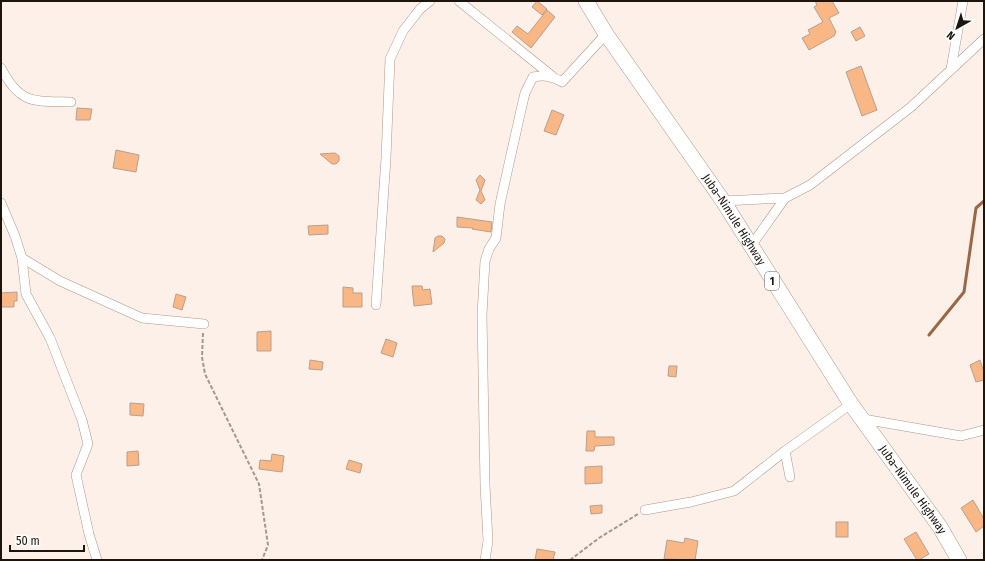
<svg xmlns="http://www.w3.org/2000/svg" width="985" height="561" font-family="'Fira Sans Condensed',sans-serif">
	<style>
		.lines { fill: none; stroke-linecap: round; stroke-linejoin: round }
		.stream { stroke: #996946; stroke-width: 3 }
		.building { fill: #fab786; stroke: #b99f8c }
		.minor-casing { stroke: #b19785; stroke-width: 10 }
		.primary-casing { stroke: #b19785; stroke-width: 16 }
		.path { stroke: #a39891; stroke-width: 2; stroke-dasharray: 4 2; stroke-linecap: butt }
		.minor { stroke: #fff; stroke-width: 9 }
		.primary { stroke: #fff; stroke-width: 15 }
		.labels { text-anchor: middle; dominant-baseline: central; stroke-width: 3.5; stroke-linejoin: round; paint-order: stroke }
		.shield { fill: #fff; stroke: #615a56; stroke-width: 1 }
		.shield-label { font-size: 11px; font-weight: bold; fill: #1d140d }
		.street-label { font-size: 12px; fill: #1d140d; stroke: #fff }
	</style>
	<rect width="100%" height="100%" fill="#fcf0e8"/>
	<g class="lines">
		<!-- stream -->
		<path class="stream" d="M929,335L964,292L976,208L984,201"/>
	</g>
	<!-- building -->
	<g class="building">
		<path d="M537,1L547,9L542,15L532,7Z"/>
		<path d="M815,1H832L839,13L829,18L836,32L834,36L809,50L802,38L810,34L808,30L823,22L814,7L817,5Z"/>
		<path d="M547,10L555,17L531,48L512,32L517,26L528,34Z"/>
		<path d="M860,27L865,36L856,41L851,32Z"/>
		<path d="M861,66L877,110L862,116L846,72Z"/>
		<path d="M77,108L92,109L90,120H76Z"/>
		<path d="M552,110L564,115L556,135L544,131Z"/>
		<path d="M116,150L139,155L136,172L113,168Z"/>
		<path d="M335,153L339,156V161L336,164H332L320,154Z"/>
		<path d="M480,175L485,180L481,191L485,200L481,204L476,200L480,190L476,180Z"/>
		<path d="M457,217L492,222L491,232L472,229L473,228L457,227Z"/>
		<path d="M328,225V234L309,235L308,226Z"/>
		<path d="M438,236H442L445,239L444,243L433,252L435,238Z"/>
		<path d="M412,286H422L423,290L430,289L432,304L414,306Z"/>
		<path d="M343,287L353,288V293H362V307H343Z"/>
		<path d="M17,292V301H14V307H1V293Z"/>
		<path d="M176,294L186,297L182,310L173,307Z"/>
		<path d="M271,331V351H257V332Z"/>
		<path d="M386,339L397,343L393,357L381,353Z"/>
		<path d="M310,360L323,362L322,370L309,369Z"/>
		<path d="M980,360L984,372V380L976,382L970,365Z"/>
		<path d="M669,366H677L676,377L668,376Z"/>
		<path d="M130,403L144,404L143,416L130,415Z"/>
		<path d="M587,431H595V437H614V445L595,446L594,451H586Z"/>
		<path d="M138,451L139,465L127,466V452Z"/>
		<path d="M272,454L284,456L282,472L259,469L260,460L271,461Z"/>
		<path d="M349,460L362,464L360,473L346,469Z"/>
		<path d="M602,466V483L585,484V467Z"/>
		<path d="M973,500L984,519V526L976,532L961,508Z"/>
		<path d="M602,505V513L591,514L590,506Z"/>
		<rect x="836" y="522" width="12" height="15"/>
		<path d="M916,532L929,554L919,560H917L904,539Z"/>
		<path d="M685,538L698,541L695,560L664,559L667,540L684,543Z"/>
		<path d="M537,549L555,552L553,560H535Z"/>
	</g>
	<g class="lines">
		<!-- minor casing -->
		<g class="minor-casing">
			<g id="minor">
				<path d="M459,1L552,76"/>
				<path d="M1,68C20,105 34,101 71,102"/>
				<path d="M951,69L963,1"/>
				<path d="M723,201L785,198L810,185L911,107L984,39"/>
				<path d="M1,203L15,236L22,258L60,281L142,318L204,324"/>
				<path d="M751,246L785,198"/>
				<path d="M22,258L26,294L50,338L82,420L88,444L76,475L89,534L97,560"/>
				<path d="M376,305L386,158L390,59L403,31L420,9L430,1"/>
				<path d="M863,419L961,436L984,430"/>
				<path d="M785,451L851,404"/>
				<path d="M645,510L691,502L734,491L785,451L790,477"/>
				<path d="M485,560L488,541L485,485L482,315L485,261L489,249L496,238L500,204L521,110L525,93L533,77C545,75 552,76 562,82L606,34"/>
			</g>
		</g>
		<!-- primary casing -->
		<g class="primary-casing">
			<g id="primary">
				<path id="s1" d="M586,1L606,34L723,201L851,404L940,527L959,560"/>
			</g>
		</g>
		<!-- path -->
		<g class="path">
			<path d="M203,333L202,357L205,374L259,484L268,545L262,560"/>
			<path d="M570,560L599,538L638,514"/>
		</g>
		<!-- minor -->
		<use href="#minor" class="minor"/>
		<!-- primary -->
		<use href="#primary" class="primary"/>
	</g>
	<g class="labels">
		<!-- shield labels -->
		<rect class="shield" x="765" y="272" width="14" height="18" rx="3"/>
		<g class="shield-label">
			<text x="772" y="281">1</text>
		</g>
		<!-- street labels -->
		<g class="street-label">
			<text stroke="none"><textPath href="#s1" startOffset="264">Juba–Nimule Highway</textPath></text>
			<text stroke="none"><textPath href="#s1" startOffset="588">Juba–Nimule Highway</textPath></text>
		</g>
	</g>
	<!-- border -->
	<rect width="985" height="561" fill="none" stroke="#1d140d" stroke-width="4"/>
	<!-- north arrow -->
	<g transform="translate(957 28) rotate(219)" stroke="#ffffff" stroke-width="3" paint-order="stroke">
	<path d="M0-3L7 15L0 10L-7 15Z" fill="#1d140d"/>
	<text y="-6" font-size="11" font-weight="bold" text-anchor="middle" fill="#1d140d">N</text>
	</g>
	<!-- scale -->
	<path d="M10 545v6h74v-6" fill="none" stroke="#1d140d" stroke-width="2"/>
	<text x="16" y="545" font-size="12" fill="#1d140d" stroke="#ffffff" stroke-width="3" paint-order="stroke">50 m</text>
</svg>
